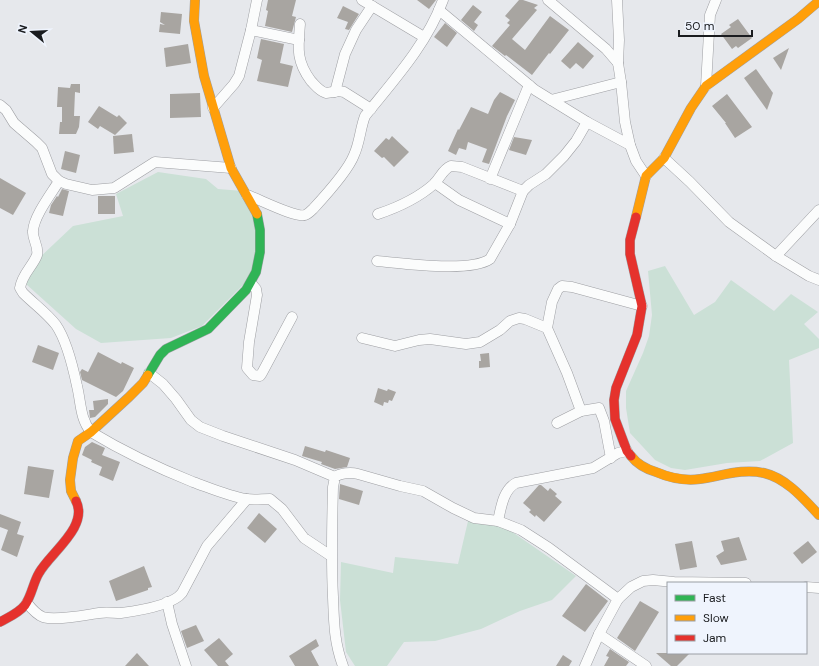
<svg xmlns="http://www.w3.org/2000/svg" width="819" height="666" font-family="'DM Sans',sans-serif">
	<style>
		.green { fill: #cbe0d6 }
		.building { fill: #a8a5a1 }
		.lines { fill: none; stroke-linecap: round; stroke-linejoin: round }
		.street-casing { stroke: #9e9fa3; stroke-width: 11 }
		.fast-casing { stroke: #9e9fa3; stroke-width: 10 }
		.slow-casing { stroke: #9e9fa3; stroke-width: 10 }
		.jam-casing { stroke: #9e9fa3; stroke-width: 10 }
		.street { stroke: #fbfcfc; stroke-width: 10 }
		.fast { stroke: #30b455; stroke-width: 9 }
		.slow { stroke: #ff9f0a; stroke-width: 9 }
		.jam { stroke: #e5322d; stroke-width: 9 }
	</style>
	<rect width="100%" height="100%" fill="#e6e8ec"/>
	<!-- green -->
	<g class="green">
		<path d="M158,172L206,179L218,189L243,191L256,212L257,251L249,279L202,326L171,338L101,343L76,329L26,284L37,260L73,226L123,216L116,194Z"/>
		<path d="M665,266L694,315L715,302L731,280L774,311L791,294L818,312L804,324L819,339V348L789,360L793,443L760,461L727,463L685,470L671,468L655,460L630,433L626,408V391L643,353L649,336L652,315L648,271Z"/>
		<path d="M468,521L505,527L576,576L552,600L520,611L481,629L435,641L404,642L387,666H355L346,652L340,600L341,562L393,573L395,557L458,564Z"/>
	</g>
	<!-- building -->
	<g class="building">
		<path d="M268,0H296L292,16L296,17L292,32L265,26L268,11L266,10Z"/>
		<path d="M417,0H436L429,9Z"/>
		<path d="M519,0H523L538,5L534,8L537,10L512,39L525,50L550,16L569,30L550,54L549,53L532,75L506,55L505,56L492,46L510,25L507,23L510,20L505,16Z"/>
		<path d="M473,5L482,12L474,22L478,25L474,31L461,20Z"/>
		<path d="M343,6L359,14L349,30L345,29L348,22L337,18Z"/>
		<path d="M161,12L182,14L180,34L159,32L160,24L165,25L160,22Z"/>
		<path d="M738,19L752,38L738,48L736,46L732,49L721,34L731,27L729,25Z"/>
		<path d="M445,23L457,33L447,47L434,37Z"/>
		<path d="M261,39L284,44L280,63L293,66L288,87L257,81L262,60L257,58Z"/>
		<path d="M578,42L594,56L583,69L576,63L570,69L561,61Z"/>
		<path d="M188,44L191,63L166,67L164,48Z"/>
		<path d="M789,48L781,70L773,58Z"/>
		<path d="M756,69L773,93L767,110L744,78Z"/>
		<path d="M71,84H80V93L75,92L74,116H80L79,127L76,134H59L60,122H62V107H57L58,87L70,88Z"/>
		<path d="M500,92L515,100L507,116L489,164L482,162L487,149L468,142L466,150L459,148L456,155L448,151L458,129L459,130L471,107L488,114L494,100Z"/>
		<path d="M200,93L201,117L170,118V94Z"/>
		<path d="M727,94L752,127L735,138L725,123H726L712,106Z"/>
		<path d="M99,106L117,117L119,115L127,123L115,135L100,126L98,129L88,122Z"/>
		<path d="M132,134L134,152L114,154L113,136Z"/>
		<path d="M392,136L409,152L394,167L384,157L382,158L374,151L386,138L389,140Z"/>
		<path d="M514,137L532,140L526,155L509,150Z"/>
		<path d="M65,151L80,155L76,173L61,169Z"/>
		<path d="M0,178L26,193L13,215L0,208Z"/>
		<path d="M62,189L69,191L63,216L49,213L51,205L57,196L58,197Z"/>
		<rect x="98" y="196" width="17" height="18"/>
		<path d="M38,345L59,353L53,370L32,362Z"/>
		<path d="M98,352L121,364L122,362L134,368L123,391L116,397L82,380L80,372L82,369L88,372Z"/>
		<path d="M489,353L490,367L479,368V361H481L480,354Z"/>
		<path d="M378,388L387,391L388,389L396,392L392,401L389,400L388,403L384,402L383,406L374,402Z"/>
		<path d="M108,399V404L95,417L90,418L89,410H94L93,401Z"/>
		<path d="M92,442L105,448L102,455L120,462L113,481L99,475L102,467L91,462L92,460L82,455L85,447Z"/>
		<path d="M305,446L325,452L326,450L350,458L347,467L335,469L321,464L322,462L302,456Z"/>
		<path d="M28,466L54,470L49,498L24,494Z"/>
		<path d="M340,484L363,491L359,505L339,499Z"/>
		<path d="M539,485H541L548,491L550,488L557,494L555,496L562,502L544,522L536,515L535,517L529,512L531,510L523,503Z"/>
		<path d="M259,513L277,529L265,543L247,528Z"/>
		<path d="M0,514L21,522L17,534L24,536L17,557L1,550L8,530L0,527Z"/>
		<path d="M739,537L747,560L721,565L716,556L724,551L721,541Z"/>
		<path d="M692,541L697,567L680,570L675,544Z"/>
		<path d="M808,541L817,552L802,564L793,553Z"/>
		<path d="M144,566L152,587L148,588V590L116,601L109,581Z"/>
		<path d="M586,584L608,601L585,632L562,616Z"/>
		<path d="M640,601L659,612L635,651L617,638Z"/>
		<path d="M196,625L204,641L187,648L181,631Z"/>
		<path d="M219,638L233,654L225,661L229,666H218L204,650Z"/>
		<path d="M316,639L319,646L311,651L319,666H295L289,656Z"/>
		<path d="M610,649L629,662L626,666H604L609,657L606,656Z"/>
		<path d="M137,653L149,666H125Z"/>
		<path d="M656,653H690L677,666H671Z"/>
		<path d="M563,655L572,661L569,666H556Z"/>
	</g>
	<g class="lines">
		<!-- street casing -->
		<g class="street-casing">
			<g id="street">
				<path d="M362,0L424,37"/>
				<path d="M548,0L606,49L618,63"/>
				<path d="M617,0L619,40L618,63L621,82L625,122L630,145L636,161L646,176"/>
				<path d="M439,10L535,90L587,122L630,145"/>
				<path d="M300,24C298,48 296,61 311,81C316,86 319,91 326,93L339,91L344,92L371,109"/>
				<path d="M251,30L299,40"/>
				<path d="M706,86L710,15L716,0"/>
				<path d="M335,92L345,54L356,30L372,6"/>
				<path d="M551,100L621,82"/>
				<path d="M0,105L6,110L14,123L36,142L42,148L52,174L59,181L66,184L92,190L114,188L155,162L231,168"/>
				<path d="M213,108L234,84L239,76L251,30L257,0"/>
				<path d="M664,158L690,182L729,222L776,256L809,276L819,280"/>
				<path d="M490,179L529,85"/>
				<path d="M59,181C51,194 34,216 33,231C32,239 39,246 37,255C33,266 22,274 20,288L23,293C34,304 47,313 56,325C67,341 73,367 77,386C81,402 80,419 91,432C124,452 158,468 193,482C210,488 228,496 246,499C254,500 262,499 270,499L282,509L304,538L331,556"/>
				<path d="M435,183L459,200L510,224"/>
				<path d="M247,195C259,199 295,218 305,215C308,214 311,211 313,209C325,196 348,171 354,155C360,142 360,129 365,116C394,80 427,44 443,0"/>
				<path d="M378,214C399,207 417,199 434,184C440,178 443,169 451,166L462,167L523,191"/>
				<path d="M776,256L819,210"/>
				<path d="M377,261C402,263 470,273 490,259L510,224L523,191L529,185L546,174L564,156L576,141L587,122"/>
				<path d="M251,283L256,289L257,295L249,342L247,368L253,375L260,376L262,373L292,317"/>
				<path d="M362,338L395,346L419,340L430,339L466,344L480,342L500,330L510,321L519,318L525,319L547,328"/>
				<path d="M149,373L163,384L176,399L191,420L200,427L223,436L295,460L335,477"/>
				<path d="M581,411L567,373L547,328L552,302L558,289L562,286L572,287L642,306"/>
				<path d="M557,423L581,411L599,408L604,421L611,458"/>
				<path d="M498,521C501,508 503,490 516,483L593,468L618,453L627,451"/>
				<path d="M806,587L819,588"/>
				<path d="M167,602L172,624L186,666"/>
				<path d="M27,603C31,608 37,615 43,617C56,621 85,615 99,613C106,612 113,613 121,613C136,611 172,606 182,593L207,546L247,499"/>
				<path d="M599,634L646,666"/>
				<path d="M343,666C334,642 334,622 333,597C331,560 332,524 333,487L335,477C340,473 351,472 358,474L400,486L423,491L453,508L474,518L498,521L521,530L549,548L618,599L631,587L643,581L653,580L674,582L746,583"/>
				<path d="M585,666L599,634L618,599"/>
			</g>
		</g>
		<!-- fast casing -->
		<g class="fast-casing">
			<path id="fast" d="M148,375L160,355L166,349L208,329L246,290L256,272L260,252V230L257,214"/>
		</g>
		<!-- slow casing -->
		<g class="slow-casing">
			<g id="slow">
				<path d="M195,0L194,21L204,76L231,168L257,214"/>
				<path d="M636,217L646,176L664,158L691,108L706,86L798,19L819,1"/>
				<path d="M631,456C637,464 646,469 656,472C670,478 685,481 700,479C722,476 742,468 764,473C786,478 804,499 819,515"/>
				<path d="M76,501L71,491L70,480L73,458L78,441L91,432L129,397L143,383L148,375"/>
			</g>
		</g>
		<!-- jam casing -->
		<g class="jam-casing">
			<g id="jam">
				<path d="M631,456L627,451L615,419L614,400L616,388L637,335L642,306L630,254V240L636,217"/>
				<path d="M0,622C9,617 19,613 25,605C32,595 33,583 39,573C50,553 89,527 76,501"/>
			</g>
		</g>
		<!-- street -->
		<use href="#street" class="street"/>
		<!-- fast -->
		<use href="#fast" class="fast"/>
		<!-- slow -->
		<use href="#slow" class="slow"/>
		<!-- jam -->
		<use href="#jam" class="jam"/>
	</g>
	<!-- legend -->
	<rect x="667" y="582" width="140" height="72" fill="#eff4fd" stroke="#9a9ea4"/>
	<rect x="675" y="595" width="20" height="6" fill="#30b455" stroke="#9a9ea4"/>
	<text x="703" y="602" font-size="12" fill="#1a1c1f">Fast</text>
	<rect x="675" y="615" width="20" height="6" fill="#ff9f0a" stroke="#9a9ea4"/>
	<text x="703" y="622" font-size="12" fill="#1a1c1f">Slow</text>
	<rect x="675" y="635" width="20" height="6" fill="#e5322d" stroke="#9a9ea4"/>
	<text x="703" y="642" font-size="12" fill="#1a1c1f">Jam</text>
	<!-- north arrow -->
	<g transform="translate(32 32) rotate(288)" stroke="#eff4fd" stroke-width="3" paint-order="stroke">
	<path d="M0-3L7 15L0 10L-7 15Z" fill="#1a1c1f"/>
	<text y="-6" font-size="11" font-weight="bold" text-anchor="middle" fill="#1a1c1f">N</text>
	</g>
	<!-- scale -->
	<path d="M679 30v6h73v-6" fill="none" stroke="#1a1c1f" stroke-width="2"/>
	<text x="685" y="30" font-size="12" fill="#1a1c1f" stroke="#eff4fd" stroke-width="3" paint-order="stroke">50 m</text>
</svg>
